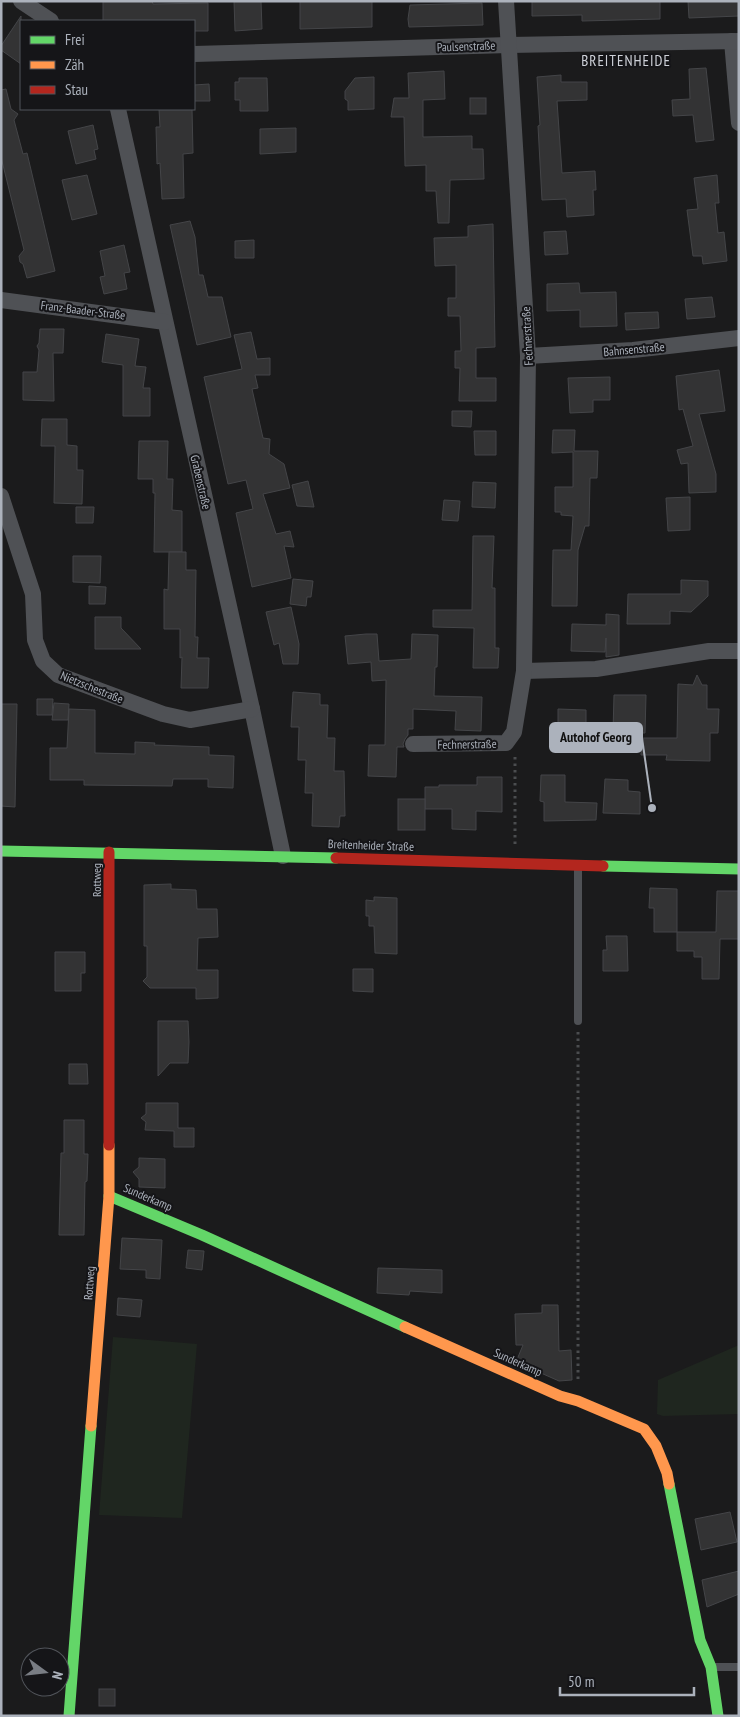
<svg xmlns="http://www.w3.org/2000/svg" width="740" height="1717" font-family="'PT Sans Narrow',sans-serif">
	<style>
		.green { fill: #1f261f }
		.building { fill: #333334; stroke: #444548 }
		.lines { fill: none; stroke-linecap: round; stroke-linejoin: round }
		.path { stroke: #4b4d4f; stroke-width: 3; stroke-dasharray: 2.5 4; stroke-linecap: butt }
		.lane { stroke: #4f5155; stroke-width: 8 }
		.street { stroke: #4f5155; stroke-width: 16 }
		.fast { stroke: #63d668; stroke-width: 11 }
		.slow { stroke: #ff974d; stroke-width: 11 }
		.jam { stroke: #b3261e; stroke-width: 11 }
		.labels { text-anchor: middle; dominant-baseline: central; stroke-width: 4; stroke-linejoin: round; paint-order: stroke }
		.street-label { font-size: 12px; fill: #acb2bc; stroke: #151518 }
		.quarter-label { font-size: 15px; letter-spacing: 1px; fill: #ced1d8; stroke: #151518 }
		.leader { fill: none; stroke: #acb2bc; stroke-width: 2 }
		.callout-dot { fill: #acb2bc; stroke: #151518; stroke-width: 2 }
		.callout { fill: #acb2bc; stroke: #acb2bc; stroke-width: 2 }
		.callout-label { font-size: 14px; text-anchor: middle; font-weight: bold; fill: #111 }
	</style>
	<rect width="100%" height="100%" fill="#1b1b1c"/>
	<!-- green -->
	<g class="green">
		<path d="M113,1337L197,1344L182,1518L99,1515Z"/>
		<path d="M739,1345V1414L663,1416L657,1414L658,1380Z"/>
	</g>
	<!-- building -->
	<g class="building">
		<path d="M103,1H152L153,4L208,3V31H194V21H103Z"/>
		<path d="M234,1H261L262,29L235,31Z"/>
		<path d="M300,1H372V27L300,29Z"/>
		<path d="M532,1H660V19L582,21V15L532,16Z"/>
		<path d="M688,1H739V16L689,18Z"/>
		<path d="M482,3L483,25L409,27L408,19L410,5Z"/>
		<path d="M21,16V64L1,50V46Z"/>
		<path d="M706,68L714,140L696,142L693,115L673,116L672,100L690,99L689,69Z"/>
		<path d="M444,71L445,99L423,100V137L472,136V149H483L484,179L450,180L449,223H438L436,191H426V165L405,166L404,117H391L394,98H409L408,73Z"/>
		<path d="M561,75V82H587V100L557,101L562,173L595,171L596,190H593L594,215L567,217L566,199L542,200L538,126L540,125L537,77Z"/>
		<path d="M374,77V109L348,110V101L345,99V91L355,78Z"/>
		<path d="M239,78H267L268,111H240V100H235V82H239Z"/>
		<path d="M209,84L210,101H194V85Z"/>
		<path d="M6,89L11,109L18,114L14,120L23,154L27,153L55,271L27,278L23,264L20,262L19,256L24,250L1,157V90Z"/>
		<rect x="470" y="98" width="16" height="16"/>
		<path d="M159,109H192L193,153L183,154L184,198L162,199L160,163L157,164L156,127H160Z"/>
		<path d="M93,125L98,149L94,150L96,159L76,164L68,131Z"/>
		<path d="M296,128V152L260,154V129Z"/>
		<path d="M87,175L97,214L72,220L62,180Z"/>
		<path d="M717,175L719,203H715L718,233L724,232L727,261L703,264L702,256H693L687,210L698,209L694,178Z"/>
		<path d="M190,221L195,237L199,275H203L208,297H222L231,337L197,345L170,225Z"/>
		<path d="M493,224L495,347L476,348V378H496V401H459L460,368H455V351H461L460,316H448V298H456V265L435,266L434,238L468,237V226Z"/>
		<path d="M566,231L568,254L545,255L544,232Z"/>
		<path d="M254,240V258H235V241Z"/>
		<path d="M124,245L130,272L124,273L127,289L104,294L100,277L105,276L100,251Z"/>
		<path d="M579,283L580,293L616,292L617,326L580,327V310L547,311V284Z"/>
		<path d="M712,297L715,317L687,319L685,299Z"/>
		<path d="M658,312L659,328L626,330L625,313Z"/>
		<path d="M40,329H64L63,353H53L54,401L23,400V372H37L39,350L37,346L39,343Z"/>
		<path d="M251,332L257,359L270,358V375H255L258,388L252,389L263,438L270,439L269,454L284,464L290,488L263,494L276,534L290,531L294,547L284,546L291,578L252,587L236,513L253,509L246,480L228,484L204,377L242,369L234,335Z"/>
		<path d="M106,334L139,339L135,366L146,367L143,388H150V416H123V365L102,362Z"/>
		<path d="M719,370L725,411L699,414L716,474V492L689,493L688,463L681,464L677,450L693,446L683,409L679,410L676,376Z"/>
		<path d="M610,377V400H593V412L570,413L568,378Z"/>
		<path d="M452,411H472L471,427L452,426Z"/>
		<path d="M42,419H67V445L77,446V470H83L82,504L54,503L55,446H41Z"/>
		<path d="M553,430H575L574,451H598L597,478H590L589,526H585L578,550L577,606H552L553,550H571L573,516L561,515V512H555V487H573V452L552,453Z"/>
		<path d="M474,431H496V455H475Z"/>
		<path d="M139,441H168L167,479H173L172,510L182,511V552H154L155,493H153V479H138Z"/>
		<path d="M308,481L314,507L297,506L292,485Z"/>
		<path d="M473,482L496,483L495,508L472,507Z"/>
		<path d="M690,497V530L668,531L666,498Z"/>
		<path d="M444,500L460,501L458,521L442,520Z"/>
		<path d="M76,507H94L93,523H76Z"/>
		<path d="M473,536H494L492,588H495V648H499L498,668H473L474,628L433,627V610H472Z"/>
		<path d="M169,552H186V570H196L195,637H198L197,658H209L208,688H181L182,657L180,658V629H164V589L168,590Z"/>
		<path d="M73,556H101L100,583L73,582Z"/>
		<path d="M293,579L313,581L311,597H307L306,606L290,604Z"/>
		<path d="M681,580L708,581V596L691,612L670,611V624H627L628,594H681Z"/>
		<path d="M89,586L106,587L105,604H89Z"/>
		<path d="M291,607L299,644L298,664H283L279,643L274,645L266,612Z"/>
		<path d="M606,614L619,615V655L606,657V638L605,652L571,651L572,624L606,625Z"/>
		<path d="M95,617H121V628L141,649H95Z"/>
		<path d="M366,634H377L379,661L411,659L412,634L438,635L437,667H435L434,696L482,697L481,731L455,730L456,711L413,709V729H408V735L405,739L403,744L404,747H397L396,777L368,776L369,745H385L386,680L372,681L371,662L348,664L345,636Z"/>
		<path d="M697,675L702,685H707V709H719L718,733H710V761L666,760L667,755H641L642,738H677L678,684L693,685Z"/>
		<path d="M293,692L320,694V705H328L327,738H335L334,771H344L345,816H340L339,827L312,826L313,793H305L306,760H298L299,727H291Z"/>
		<path d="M614,695H646L645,733L613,732Z"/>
		<path d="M37,699H53L52,715H37Z"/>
		<path d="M54,703L69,704L68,720H52Z"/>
		<path d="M1,704H17L15,807L1,806Z"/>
		<path d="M69,709L95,710V753L135,754V742L155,743L154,745L209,747V755L234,756L233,788L208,787V779H173L172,786L84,785V780H50V748H67Z"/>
		<path d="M558,709L586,710V740L558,739Z"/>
		<path d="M541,775H565V802L597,803L596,820L544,821V802L540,801Z"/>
		<path d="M477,777H502V812L476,811V830L452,829V809H425V787H439V785H477Z"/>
		<path d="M605,779L628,780V791L640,792V814L603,813Z"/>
		<rect x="398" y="799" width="27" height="31"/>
		<path d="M171,884V889L196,890L197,909H217L218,937L198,938L197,970H218V998L196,999V988H150L143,981L147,977V946H144V885Z"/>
		<path d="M650,888L677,889V932H716L717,891H739V939H720L719,979H702V957H694V951H677V932H654V908H649Z"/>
		<path d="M374,897L397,898V954L375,953L374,926H369V916H366V900L374,901Z"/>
		<path d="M606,936H627L628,971H603V950H607Z"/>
		<path d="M55,952H85V973H81V991H55Z"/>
		<path d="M353,969H373V992L353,991Z"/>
		<path d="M158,1021H188L189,1042L188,1063H170L158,1076Z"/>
		<path d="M69,1064H87L88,1084H69Z"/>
		<path d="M146,1103H178V1128H194V1147H174V1131L145,1130L146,1122L141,1118L146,1114Z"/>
		<path d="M64,1120H84V1154H88L87,1181L85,1182L84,1235H59L61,1153H64Z"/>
		<path d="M139,1158L165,1159V1188L139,1187V1179L133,1172L139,1167Z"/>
		<path d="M122,1238L162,1240L160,1279L146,1278V1270L120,1269Z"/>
		<path d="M188,1250L204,1251L202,1270L186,1268Z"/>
		<path d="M378,1268L442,1270V1293L410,1291L409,1295L377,1293Z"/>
		<path d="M118,1298L142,1300L140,1317L117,1315Z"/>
		<path d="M542,1305H558L559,1351L571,1350L572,1380L559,1381L516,1362L523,1345H516L515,1314L542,1313Z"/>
		<path d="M730,1512L737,1542L701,1550L695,1519Z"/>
		<path d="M739,1571V1594L707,1607L702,1580Z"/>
		<rect x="99" y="1689" width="16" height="17"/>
	</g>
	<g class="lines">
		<!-- path -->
		<g class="path">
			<path d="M515,844V755"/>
			<path d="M578,1032V1380"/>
		</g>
		<!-- lane -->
		<g class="lane">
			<path d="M578,1021V868"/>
			<path d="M713,1667H739"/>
		</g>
		<!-- street -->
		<g class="street">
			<path d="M21,1L51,21"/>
			<path d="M732,41L739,123"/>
			<path d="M194,54L509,45L739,41"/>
			<path d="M118,109L252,709L283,856"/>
			<path d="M1,300L165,322"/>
			<path d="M528,356L633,350L739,338"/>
			<path d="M1,496L33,594L35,640L43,661L58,675L163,714L190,720L252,709"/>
			<path d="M524,671L596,669L709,651H739"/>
			<path d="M413,744L506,743L514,732L524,671L528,356L506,1"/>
		</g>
		<!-- fast -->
		<g class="fast">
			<path d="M1,851L336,858"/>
			<path d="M603,866L739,869"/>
			<path d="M109,1196L202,1235L405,1327"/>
			<path d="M669,1484L700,1640L711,1667L718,1716"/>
			<path d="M69,1716L91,1426"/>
		</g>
		<!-- slow -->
		<g class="slow">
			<path d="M405,1327L560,1396L578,1401L644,1429L656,1446L667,1473L669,1484"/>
			<path d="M91,1426L109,1196V1145"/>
		</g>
		<!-- jam -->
		<g class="jam">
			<path d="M109,852V1145"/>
			<path d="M336,858L603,866"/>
		</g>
	</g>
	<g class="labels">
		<!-- street labels -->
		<g class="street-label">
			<text transform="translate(466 46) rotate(-2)">Paulsenstraße</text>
			<text transform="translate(83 310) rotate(7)">Franz-Baader-Straße</text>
			<text transform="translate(527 336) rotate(-93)">Fechnerstraße</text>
			<text transform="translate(634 349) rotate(-5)">Bahnsenstraße</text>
			<text transform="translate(201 482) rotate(77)">Grabenstraße</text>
			<text transform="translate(92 687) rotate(22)">Nietzschestraße</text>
			<text transform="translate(467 744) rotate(-1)">Fechnerstraße</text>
			<text transform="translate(371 845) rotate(2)">Breitenheider Straße</text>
			<text transform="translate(96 880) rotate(-90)">Rottweg</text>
			<text transform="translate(148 1197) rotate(23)">Sunderkamp</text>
			<text transform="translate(89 1283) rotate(-86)">Rottweg</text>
			<text transform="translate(518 1362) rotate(24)">Sunderkamp</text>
		</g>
		<!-- quarter labels -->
		<g class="quarter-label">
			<text x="626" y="60">BREITENHEIDE</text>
		</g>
	</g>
	<!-- callouts -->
	<path class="leader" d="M652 808L642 738"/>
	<circle class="callout-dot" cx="652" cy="808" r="5"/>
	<rect class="callout" x="550" y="723" width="92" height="29" rx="5"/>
	<g class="callout-label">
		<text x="596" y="742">Autohof Georg</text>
	</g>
	<!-- border -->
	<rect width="740" height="1717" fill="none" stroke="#acb2bc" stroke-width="5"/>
	<!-- legend -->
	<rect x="20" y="20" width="175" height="90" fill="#151518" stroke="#51545a"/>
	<rect x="30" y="36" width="25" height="8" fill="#63d668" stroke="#51545a"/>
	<text x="65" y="45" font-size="15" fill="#acb2bc">Frei</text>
	<rect x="30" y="61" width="25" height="8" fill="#ff974d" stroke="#51545a"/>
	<text x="65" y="70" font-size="15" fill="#acb2bc">Zäh</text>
	<rect x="30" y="86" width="25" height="8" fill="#b3261e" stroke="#51545a"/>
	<text x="65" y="95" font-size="15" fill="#acb2bc">Stau</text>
	<!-- north arrow -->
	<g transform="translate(45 1672) rotate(105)"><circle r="24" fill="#151518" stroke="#51545a"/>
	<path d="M0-4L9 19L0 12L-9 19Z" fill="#797d84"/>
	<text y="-8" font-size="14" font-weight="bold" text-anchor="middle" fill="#acb2bc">N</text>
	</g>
	<!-- scale -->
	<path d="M560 1687v8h134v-8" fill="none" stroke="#acb2bc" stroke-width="2.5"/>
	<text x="568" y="1687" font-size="15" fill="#acb2bc" stroke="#151518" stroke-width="4" paint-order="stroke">50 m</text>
</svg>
